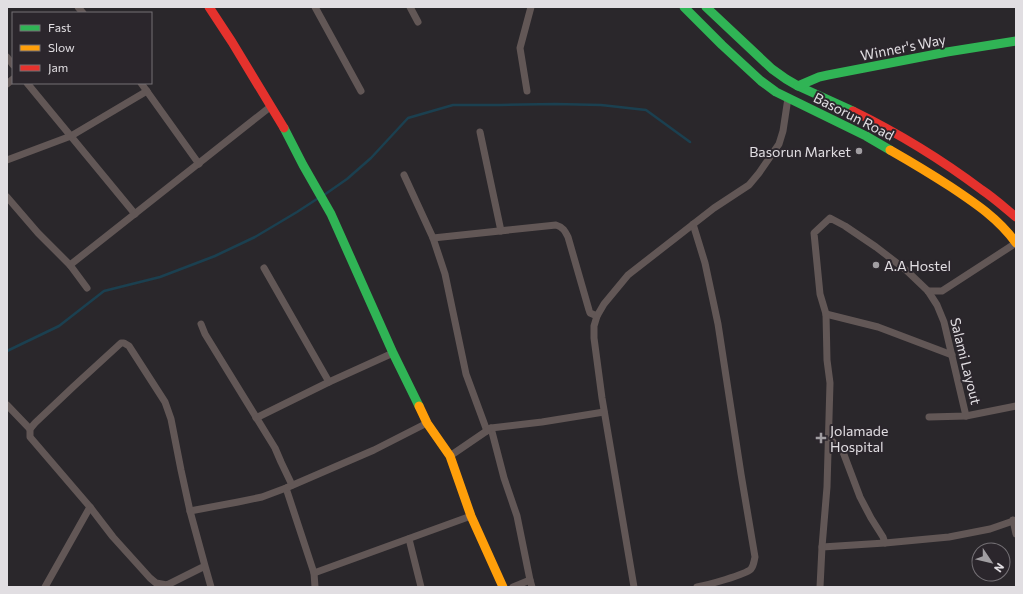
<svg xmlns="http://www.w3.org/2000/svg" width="1023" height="594" font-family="Commissioner,sans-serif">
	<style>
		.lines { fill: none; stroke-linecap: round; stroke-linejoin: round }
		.stream { stroke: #1b4050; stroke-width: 2.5 }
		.street { stroke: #625756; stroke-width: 7 }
		.fast { stroke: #30b455; stroke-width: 9 }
		.slow { stroke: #ff9f0a; stroke-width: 9 }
		.jam { stroke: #e5322d; stroke-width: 9 }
		.poi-dot { fill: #a19ea2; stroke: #2b262c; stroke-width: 1.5 }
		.labels { text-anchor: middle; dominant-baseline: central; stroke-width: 4; stroke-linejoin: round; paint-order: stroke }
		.street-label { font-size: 14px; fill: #e1dee2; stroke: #2b262c }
		.poi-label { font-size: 14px; fill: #e1dee2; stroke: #2b262c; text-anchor: start }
	</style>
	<rect width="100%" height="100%" fill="#2a272b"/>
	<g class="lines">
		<!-- stream -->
		<g class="stream">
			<path d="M324,195L347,179L371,158L408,118L453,105H500L555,104L601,105L646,110L690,142"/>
			<path d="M7,351L59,326L104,291L160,277L215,256L255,237L297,212L320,197"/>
		</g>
		<!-- street -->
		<g class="street">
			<path d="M78,7L83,13"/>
			<path d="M315,7L361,91"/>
			<path d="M410,7L418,22"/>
			<path d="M7,57L13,65"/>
			<path d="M27,83L135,214"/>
			<path d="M141,83L199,164"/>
			<path d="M7,84L13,79"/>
			<path d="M527,91L520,48L531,7"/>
			<path d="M480,132L501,231"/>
			<path d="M7,160L71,136L147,91"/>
			<path d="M404,175L433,238L445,274L466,374L487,431"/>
			<path d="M7,197L38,233L70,265L87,288"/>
			<path d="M693,224L705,263L718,324L741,474L755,557C754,561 754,565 751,569C745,575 707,585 697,587"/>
			<path d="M433,238L556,225C563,227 565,231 568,237L589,310L590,313L597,316"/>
			<path d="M70,265L270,107"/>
			<path d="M264,268L329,382"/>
			<path d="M928,291H942L1016,243"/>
			<path d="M826,314L878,327L952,355"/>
			<path d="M201,324L205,334L275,448L281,462L292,485"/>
			<path d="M7,405L30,429"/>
			<path d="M929,417L966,416L1016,406"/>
			<path d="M256,418L329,382L393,353"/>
			<path d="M491,428L504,478L517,516L530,580L532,587"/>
			<path d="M829,438L843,452L860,497L871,518L883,537L885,543"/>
			<path d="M450,456L491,428L542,422L604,412"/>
			<path d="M286,488L314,573L315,587"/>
			<path d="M190,511L238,502L262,497L286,488L374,450L427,423"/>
			<path d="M1013,520L1016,534"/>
			<path d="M409,539L421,587"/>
			<path d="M822,547L885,543L949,537L990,529L1016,520"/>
			<path d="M205,566L167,585L156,583L150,578L113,537L90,507L30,437V429L35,423L73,387L121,343H124L129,346L165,402L171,419L181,470L190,511L205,566L211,587"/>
			<path d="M314,573L471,516"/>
			<path d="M45,587L90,507"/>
			<path d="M513,587L530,580"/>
			<path d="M634,587L602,398L594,338V326L597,316L604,304L628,275L714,208L749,185L759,173L779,144L783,131L788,98"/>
			<path d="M820,587L822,547L827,487L830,383L827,360L826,314L820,294L814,233L830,218L845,226L876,247L906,270L928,291L937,305L944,322L966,416"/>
		</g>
		<!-- fast -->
		<g class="fast">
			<path d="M684,7L722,45L761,81L776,92L866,136L890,150"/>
			<path d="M706,7L772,69L786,79L798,86L853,111"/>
			<path d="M798,86L819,77L828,75L947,52L1016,41"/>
			<path d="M284,128L303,165L331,214L393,353L419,406"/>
		</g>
		<!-- slow -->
		<g class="slow">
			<path d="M890,150C911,162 931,174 951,187C975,203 999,219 1016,243"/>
			<path d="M419,406L427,423L450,456L471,516L503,587"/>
		</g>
		<!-- jam -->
		<g class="jam">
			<path d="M209,7L232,42L284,128"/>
			<path d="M853,111C898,133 942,160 982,190C994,198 1005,208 1016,217"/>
		</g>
	</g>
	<!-- markers -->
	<g class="poi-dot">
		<circle cx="859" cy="151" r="4"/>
		<circle cx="876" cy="265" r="4"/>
		<path d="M819 432h4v4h4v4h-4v4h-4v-4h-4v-4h4z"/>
	</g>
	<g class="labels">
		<!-- street labels -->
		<g class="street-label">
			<text transform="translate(903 47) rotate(-11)">Winner's Way</text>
			<text transform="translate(854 116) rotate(27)">Basorun Road</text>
			<text transform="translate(966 361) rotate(76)">Salami Layout</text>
		</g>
		<!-- poi labels -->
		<g class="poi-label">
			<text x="851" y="151" text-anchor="end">Basorun Market</text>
			<text x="884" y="265">A.A Hostel</text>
			<text x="830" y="430">Jolamade<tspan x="830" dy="16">Hospital</tspan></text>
		</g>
	</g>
	<!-- border -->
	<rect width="1023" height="594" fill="none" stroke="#e1dee2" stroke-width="16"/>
	<!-- legend -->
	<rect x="12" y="12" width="140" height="72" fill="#2b262c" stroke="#747075"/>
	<rect x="20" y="25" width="20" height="6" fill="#30b455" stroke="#747075"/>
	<text x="48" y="32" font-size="12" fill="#e1dee2">Fast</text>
	<rect x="20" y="45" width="20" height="6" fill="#ff9f0a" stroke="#747075"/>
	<text x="48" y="52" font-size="12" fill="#e1dee2">Slow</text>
	<rect x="20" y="65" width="20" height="6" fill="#e5322d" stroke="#747075"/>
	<text x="48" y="72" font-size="12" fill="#e1dee2">Jam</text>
	<!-- north arrow -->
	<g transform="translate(991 562) rotate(125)"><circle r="19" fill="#2b262c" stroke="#747075"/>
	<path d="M0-3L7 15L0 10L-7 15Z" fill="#a19ea2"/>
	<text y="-6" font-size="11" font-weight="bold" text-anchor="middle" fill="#e1dee2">N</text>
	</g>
</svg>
